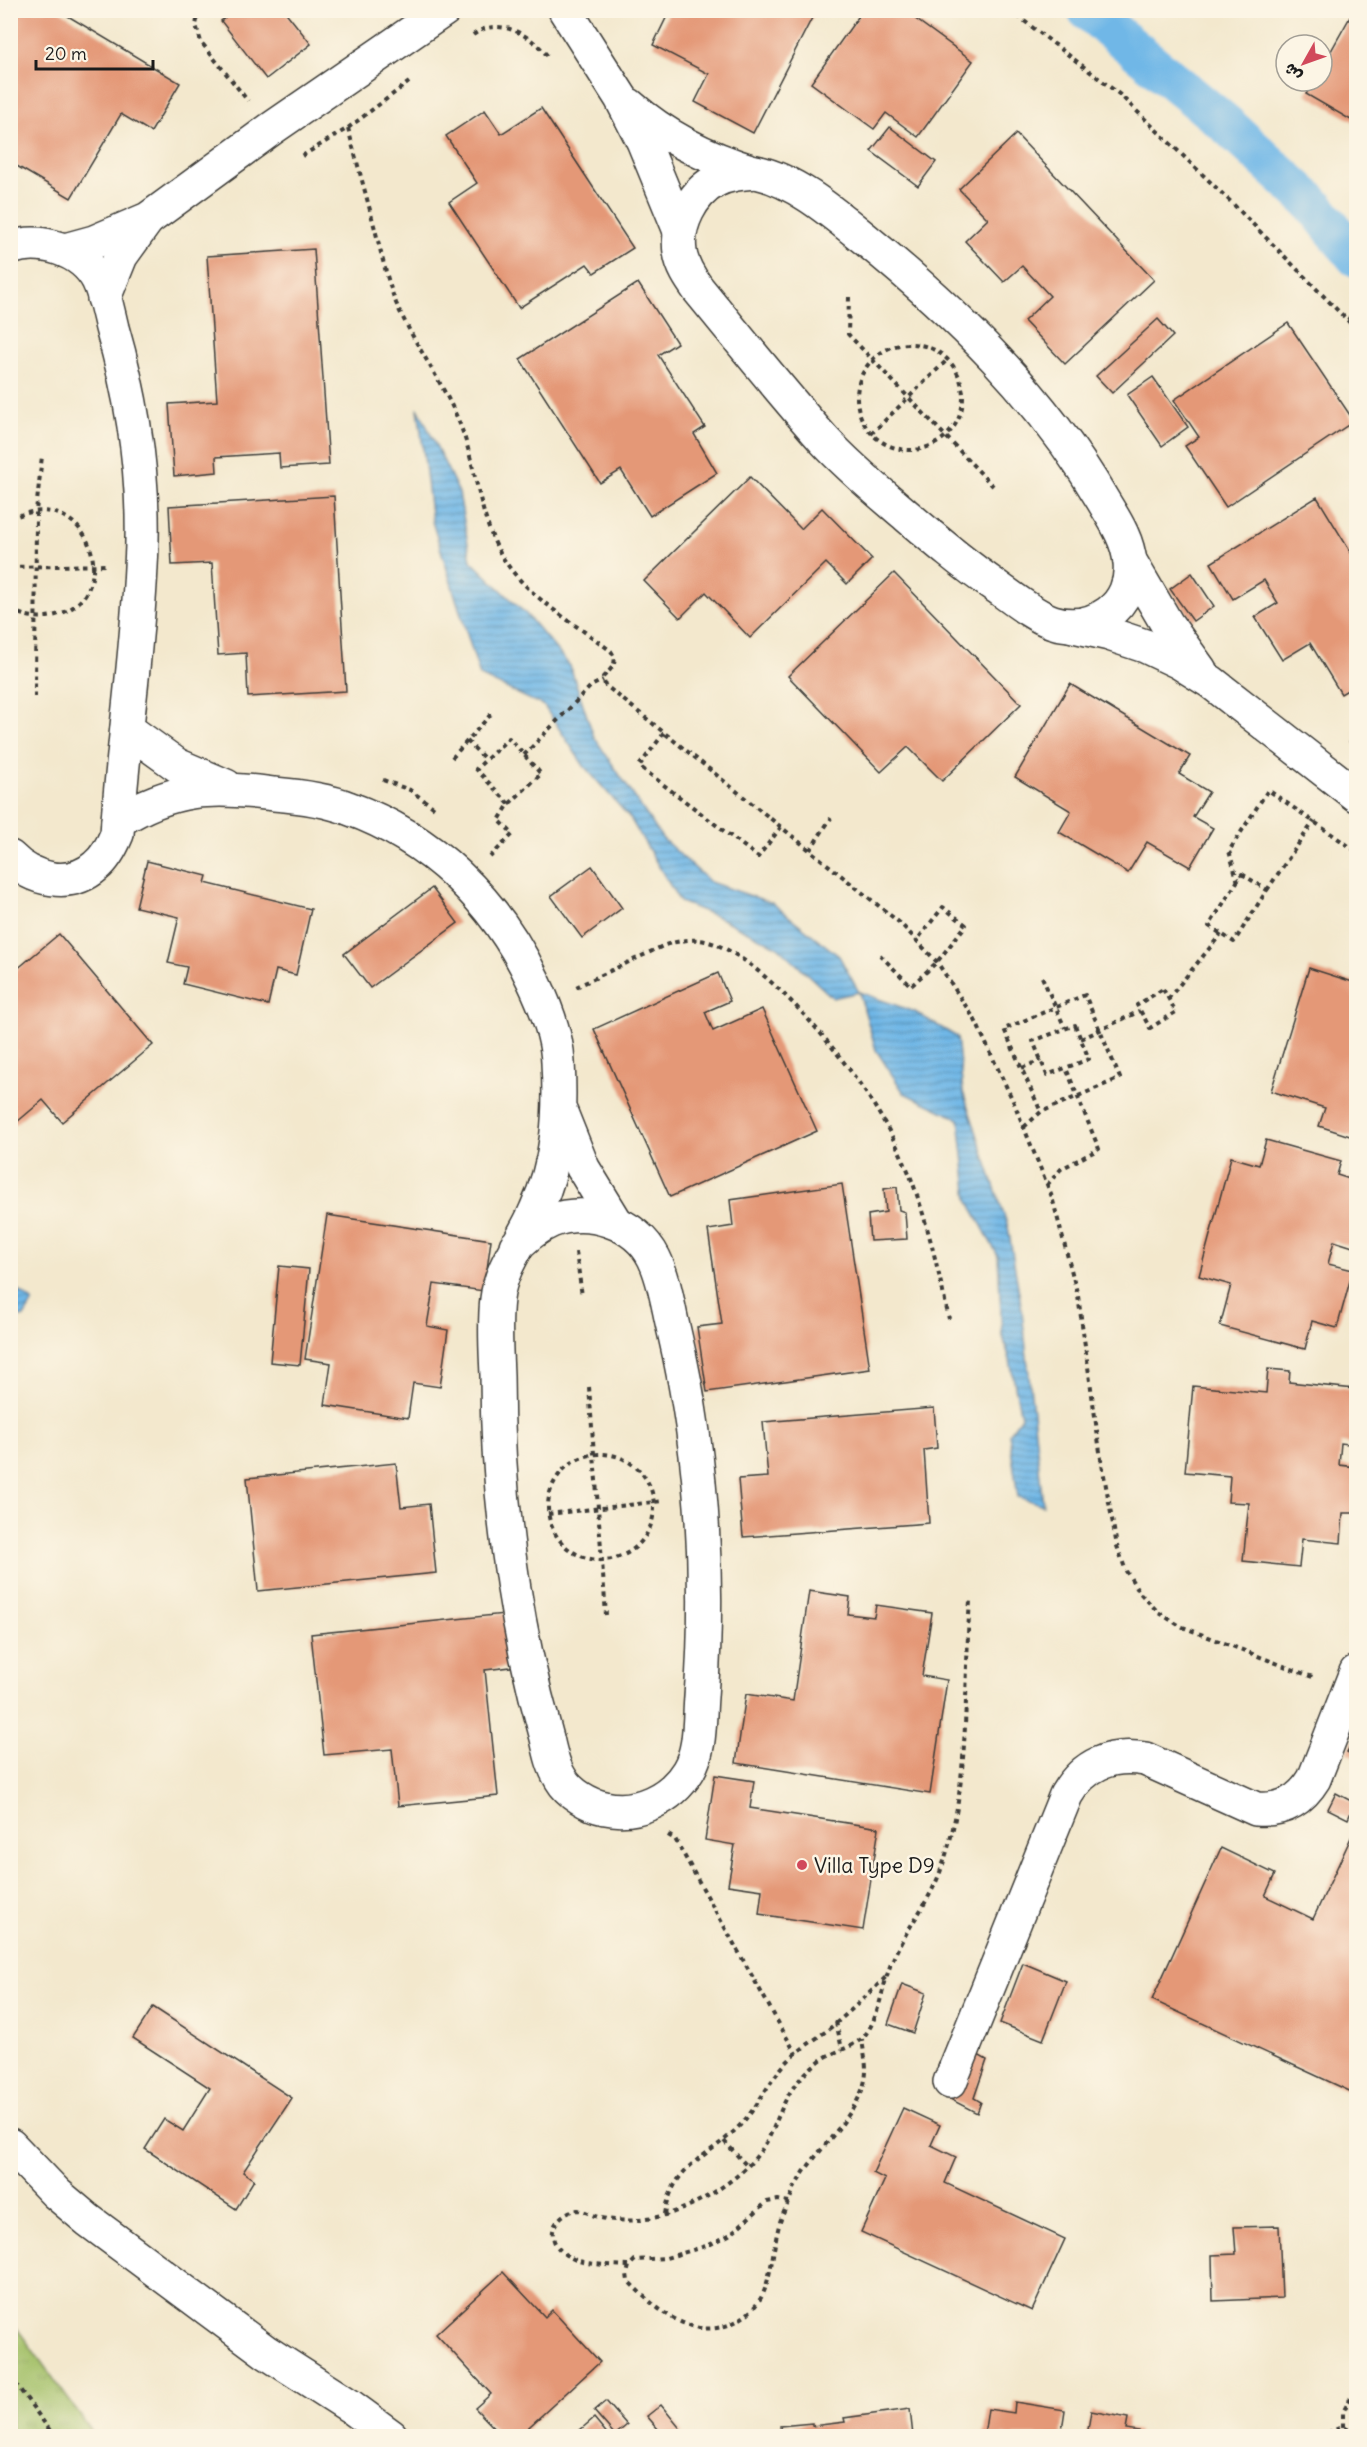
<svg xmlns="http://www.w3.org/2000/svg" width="1367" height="2447" font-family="Delius,'Playpen Sans Arabic',sans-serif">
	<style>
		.park { fill: url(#park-tufts); stroke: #606e42; stroke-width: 1.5 }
		.water { fill: url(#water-rules); stroke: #466a82; stroke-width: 1.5 }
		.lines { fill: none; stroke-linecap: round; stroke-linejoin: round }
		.canal { stroke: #6fb7e7; stroke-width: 40 }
		.building { fill: #e49877 }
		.minor-casing { stroke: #3c3b37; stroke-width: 36 }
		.path { stroke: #3c3b37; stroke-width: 4; stroke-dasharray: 4.5 4.5; stroke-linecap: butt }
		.minor { stroke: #fff; stroke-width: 33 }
		.poi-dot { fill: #d1495b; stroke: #fcf5e5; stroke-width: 2 }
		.labels { text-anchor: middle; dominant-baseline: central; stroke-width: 5; stroke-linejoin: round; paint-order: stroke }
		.poi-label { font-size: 21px; fill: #1c1c1c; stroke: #fcf5e5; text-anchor: start }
	</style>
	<defs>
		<pattern id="park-tufts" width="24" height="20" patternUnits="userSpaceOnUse" patternTransform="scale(1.5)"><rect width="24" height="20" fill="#a3c068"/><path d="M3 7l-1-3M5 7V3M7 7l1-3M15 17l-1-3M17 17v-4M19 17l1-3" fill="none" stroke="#8ca45a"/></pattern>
		<pattern id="water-rules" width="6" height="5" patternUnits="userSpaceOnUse" patternTransform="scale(1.5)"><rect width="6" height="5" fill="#6fb7e7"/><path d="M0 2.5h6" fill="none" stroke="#5a94ba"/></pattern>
	</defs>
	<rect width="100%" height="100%" fill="#fcf5e5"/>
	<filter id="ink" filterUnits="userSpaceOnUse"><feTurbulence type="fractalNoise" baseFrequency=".0167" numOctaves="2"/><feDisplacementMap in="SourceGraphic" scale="12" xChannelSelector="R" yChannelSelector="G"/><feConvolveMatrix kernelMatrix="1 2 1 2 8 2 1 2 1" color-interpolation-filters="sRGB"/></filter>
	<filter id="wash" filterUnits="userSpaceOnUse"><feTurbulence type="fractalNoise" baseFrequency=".008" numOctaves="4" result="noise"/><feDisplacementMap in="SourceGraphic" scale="24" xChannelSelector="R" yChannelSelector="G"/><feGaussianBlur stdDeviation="1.35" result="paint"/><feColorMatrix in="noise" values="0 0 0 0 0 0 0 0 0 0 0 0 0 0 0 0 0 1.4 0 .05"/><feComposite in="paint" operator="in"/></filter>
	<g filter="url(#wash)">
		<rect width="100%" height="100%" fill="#f3e8cd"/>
		<!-- park -->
		<path class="park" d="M10,2320H11L95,2436H11Z"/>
		<!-- water -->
		<g class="water">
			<path d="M418,408L459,493L471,561L526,614L570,666L594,737L662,838L710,882L772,903L839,956L859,992L915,1012L957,1037L963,1092L1008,1227L1022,1311L1043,1505L1018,1497L1009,1434L1021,1417L1010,1360L1002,1333L998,1256L968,1200L959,1119L904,1093L876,1050L859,992L833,998L778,947L718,917L680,902L630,818L584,766L544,706L480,676L432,521Z"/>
			<path d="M19,1291L33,1302L24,1317L11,1316V1293Z"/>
		</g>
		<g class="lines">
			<!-- canal -->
			<path class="canal" d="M1087,10L1226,124L1311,202L1356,257"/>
		</g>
		<g id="blocks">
			<!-- building -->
			<g class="building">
				<path d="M10,10H58L180,83L151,132L121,114L71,198L10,162Z"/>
				<path d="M235,10H284L311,44L266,79L221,21Z"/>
				<path d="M666,10H816L753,133L695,102L709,74L653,45L669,12Z"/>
				<path d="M863,10H903L973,61L918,137L886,113L874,129L811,83Z"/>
				<path d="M1354,10H1356V123L1306,94L1314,81H1322V67Z"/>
				<path d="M541,108L633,248L594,273L587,264L519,308L449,202L477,183L446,136L485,110L501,134Z"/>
				<path d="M890,127L936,162L918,186L871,151Z"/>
				<path d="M1016,134L1154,280L1065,364L1024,321L1050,296L1022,266L1004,282L965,241L988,219L959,189Z"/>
				<path d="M314,249L329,465L280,468L279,453L216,457L217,472L174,476L169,404L217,401L207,256Z"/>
				<path d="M638,283L677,343L658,355L705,427L694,434L717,473L650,516L621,470L600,483L520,359Z"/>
				<path d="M1158,319L1173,336L1112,393L1096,376Z"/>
				<path d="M1288,323L1354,421L1226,507L1185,446L1199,437L1174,400Z"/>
				<path d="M1153,377L1188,427L1162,446L1127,395Z"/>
				<path d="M750,477L801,529L822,508L872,559L847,584L826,563L750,638L706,592L680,618L644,581Z"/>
				<path d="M334,496L346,691L248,697L246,653L218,655L212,563L172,565L169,506Z"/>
				<path d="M1317,497L1356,561V685L1341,694L1310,643L1282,660L1255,617L1278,603L1264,580L1233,599L1211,563Z"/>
				<path d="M894,573L1021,704L942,781L908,747L881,772L788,676Z"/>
				<path d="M1192,573L1214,606L1193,621L1170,589Z"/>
				<path d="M1070,684L1190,756L1179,774L1209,792L1193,817L1213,828L1190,867L1147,842L1128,873L1059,832L1071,811L1015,777Z"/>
				<path d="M147,861L207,876L205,883L311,909L296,975L276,970L268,1005L183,984L187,967L168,963L179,917L136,907Z"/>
				<path d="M592,866L622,908L582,938L551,896Z"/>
				<path d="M432,888L458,923L370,988L344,954Z"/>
				<path d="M59,934L153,1045L62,1122L43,1100L10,1128V975Z"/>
				<path d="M1309,968L1356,983V1138L1319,1126L1325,1108L1271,1091Z"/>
				<path d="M718,973L730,1001L705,1012L713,1031L762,1009L817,1131L670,1197L594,1029Z"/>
				<path d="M1266,1140L1341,1161L1337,1175L1356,1181V1248L1334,1241L1328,1264L1353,1270L1337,1328L1312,1321L1305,1349L1220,1326L1231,1285L1199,1276L1231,1157L1259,1165Z"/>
				<path d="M842,1184L870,1369L707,1392L697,1327L722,1324L708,1230L733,1226L730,1200Z"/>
				<path d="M897,1187L899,1210L905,1212L907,1239L870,1241L868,1215L886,1212L884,1189Z"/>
				<path d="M327,1215L491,1240L484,1291L434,1284L427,1326L448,1330L440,1387L413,1383L408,1418L325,1405L331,1363L305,1359Z"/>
				<path d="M279,1266L309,1269L300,1365L270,1362Z"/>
				<path d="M1268,1369L1290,1371L1289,1382L1354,1389L1352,1408H1356V1445L1341,1443L1339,1465L1356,1467V1513H1343L1341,1543L1302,1539L1299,1567L1243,1561L1249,1503L1228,1502L1230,1476L1185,1472L1193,1386L1266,1393Z"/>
				<path d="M934,1408L937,1448L924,1450L929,1523L743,1537L738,1479L768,1477L763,1422Z"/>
				<path d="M396,1463L401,1507L429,1504L436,1573L258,1591L247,1478Z"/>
				<path d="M809,1591L850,1597L848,1614L874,1617L876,1605L932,1613L922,1676L947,1680L930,1794L736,1763L746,1694L793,1701Z"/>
				<path d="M514,1613L519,1666L485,1670L498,1796L398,1806L392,1749L324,1755L311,1634Z"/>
				<path d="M1354,1740L1356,1741V1757L1347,1752Z"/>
				<path d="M715,1775L754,1781L750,1808L879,1828L863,1930L759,1914L762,1890L728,1885L735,1845L705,1840Z"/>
				<path d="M1336,1793L1355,1803L1348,1819L1328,1809Z"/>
				<path d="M1355,1829L1356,1830V2094L1152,2000L1221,1848L1275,1874L1265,1896L1313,1919Z"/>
				<path d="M1023,1963L1066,1981L1043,2040L1000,2023Z"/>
				<path d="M902,1984L926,1993L913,2033L888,2024Z"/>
				<path d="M153,2007L292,2098L243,2172L254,2180L236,2209L145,2149L164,2119L183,2131L210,2088L133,2038Z"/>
				<path d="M971,2051L987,2060L974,2098L981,2102L977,2113L948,2098Z"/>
				<path d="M903,2108L940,2125L931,2145L956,2157L945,2183L1065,2239L1032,2311L861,2232L885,2179L873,2173Z"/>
				<path d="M1279,2226L1282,2298L1213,2301L1212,2255L1236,2254L1234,2227Z"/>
				<path d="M503,2272L545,2317L552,2310L600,2362L519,2436H502L475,2408L491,2394L436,2334Z"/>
				<path d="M606,2401L627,2425L615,2435L594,2411Z"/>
				<path d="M1015,2402L1065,2410L1061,2436H984L988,2409L1014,2413Z"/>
				<path d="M661,2405L683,2432L677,2436H664L647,2416Z"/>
				<path d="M910,2409L913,2436H781L780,2426L812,2423V2426L845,2422L844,2418Z"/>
				<path d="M1091,2411L1128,2418L1126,2429L1139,2431L1138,2436H1087Z"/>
				<path d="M594,2418L609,2436H573Z"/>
			</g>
		</g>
	</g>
	<g filter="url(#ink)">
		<use href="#blocks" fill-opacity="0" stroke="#3c3b37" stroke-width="1.5"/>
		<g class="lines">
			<!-- minor casing -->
			<g class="minor-casing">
				<g id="minor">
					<path d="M565,10L621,98L643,141L680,231"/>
					<path d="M629,105C666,138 707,158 754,172"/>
					<path d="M756,172C796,181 832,212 864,238C956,313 1042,396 1102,499C1114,519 1128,539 1130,563C1132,582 1124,602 1108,613C1091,625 1073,628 1053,622C1034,616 1010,596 994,585C963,564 935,540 907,516C879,492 850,468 825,441C781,392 740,340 698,289C690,278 682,266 680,252C676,225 692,194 715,181C728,174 742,173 756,172Z"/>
					<path d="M10,248C41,237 82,250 98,280C105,294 108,312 112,328C134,404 146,487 141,567C137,656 123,745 117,834C112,846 106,858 96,866C70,889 32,880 10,857"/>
					<path d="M65,250L94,242L148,219L271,129L444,10"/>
					<path d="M104,298L121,256L147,220"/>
					<path d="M1130,561L1167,624L1200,670"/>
					<path d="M1073,626L1109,634L1145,646L1179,662L1211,682L1356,795"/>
					<path d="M127,729L177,765L226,786"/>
					<path d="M118,821C172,787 212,786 274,794C298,796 325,799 348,808C432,838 496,901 533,980C545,1005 557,1035 558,1062C561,1114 558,1163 536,1210C523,1241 501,1265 497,1299C494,1324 496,1350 497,1375C497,1468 507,1563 526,1654C532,1682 539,1710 547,1738C550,1752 553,1767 561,1779C569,1793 589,1805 605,1808C637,1815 671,1799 688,1771C701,1750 699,1721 701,1697C710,1575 702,1450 674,1331C668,1307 665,1280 654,1258C636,1222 588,1207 551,1221C537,1227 527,1236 516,1246"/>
					<path d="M561,1113L583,1168L616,1222"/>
					<path d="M950,2082L1066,1795C1084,1764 1111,1753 1145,1759L1256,1809C1282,1811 1300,1802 1314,1779L1356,1672"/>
					<path d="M10,2145L56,2193L88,2220L266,2352L350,2406L391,2436"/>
				</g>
			</g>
			<!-- path -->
			<g class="path">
				<path d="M199,10L196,25L201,42L248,101"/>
				<path d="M1010,10L1119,94L1231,202L1356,329"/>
				<path d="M473,35C499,15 533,36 549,58"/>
				<path d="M348,128C357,163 367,198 376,233C382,256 387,280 396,303C415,346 444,383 461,427C478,472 479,524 507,564C531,599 577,625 611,651C619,663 612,668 603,677L605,685L900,923L937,962L975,1020L1014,1103L1052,1197L1078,1296L1101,1459L1117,1546L1126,1571L1140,1593L1158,1612L1180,1626L1315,1678"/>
				<path d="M302,156L348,128L409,82"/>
				<path d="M849,297L848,334L993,486"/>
				<path d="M1348,320L1356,309"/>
				<circle cx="910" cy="397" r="53"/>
				<path d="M871,434L946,361"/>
				<path d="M10,519C90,481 124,593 59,614C42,620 26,618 10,609"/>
				<path d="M10,567L106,565"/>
				<path d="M35,697L36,511L42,456"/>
				<path d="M664,733L639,766L758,857L781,827"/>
				<path d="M467,741L486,760"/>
				<path d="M1350,743L1356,732"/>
				<path d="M524,755L591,686L603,680"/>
				<path d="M452,758L492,713"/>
				<path d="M383,780L410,790L436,809"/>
				<path d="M810,850L831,818"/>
				<path d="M490,857L513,834L499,820L509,804L541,774L509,738L476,769L509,804"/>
				<path d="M1242,874L1267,890L1234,942L1209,926Z"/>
				<path d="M1238,882L1229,851L1268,790L1356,851"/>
				<path d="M1267,890L1314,821"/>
				<path d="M880,955L911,986L937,962L966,925L943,907L917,940"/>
				<path d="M1042,977L1065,1028"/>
				<path d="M576,987L665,945C678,941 692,938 705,941C762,954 849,1062 878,1112C890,1131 900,1152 909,1173C927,1219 938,1270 949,1319"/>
				<path d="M1163,989L1176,1012L1150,1028L1137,1005Z"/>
				<path d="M1168,999L1221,934"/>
				<path d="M1075,1025L1089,1059L1047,1075L1033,1041Z"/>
				<path d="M1081,1039L1140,1011"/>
				<path d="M1022,1068L1041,1060"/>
				<path d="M1024,1127L1041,1112L1120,1078L1085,995L1004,1029L1041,1112"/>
				<path d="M1047,1185L1061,1169L1099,1149L1066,1068"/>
				<path d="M576,1252L582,1296"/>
				<path d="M589,1387L606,1615"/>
				<circle cx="601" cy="1507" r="53"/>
				<path d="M548,1514L663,1501"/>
				<path d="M668,1835L675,1839L796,2054"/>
				<path d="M836,2022L842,2049"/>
				<path d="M724,2141L747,2166"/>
				<path d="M789,2202L778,2200L767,2202L729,2235L709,2245L666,2258L635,2260L629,2266L627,2274L628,2281C656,2309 693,2343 735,2322C747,2316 757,2306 763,2294C773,2270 773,2243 781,2219C785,2209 790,2199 794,2189C812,2151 866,2111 866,2070C866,2060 863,2049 862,2039"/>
				<path d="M665,2214C674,2160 710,2159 742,2123C760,2104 770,2078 789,2060C800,2049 813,2041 825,2032C847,2015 867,1995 887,1976"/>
				<path d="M629,2266C605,2264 569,2268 555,2243C552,2237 552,2231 555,2225C559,2217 569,2210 578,2210C586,2211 593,2216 601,2218C631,2224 661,2219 689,2206C718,2192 749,2171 766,2143C777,2124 782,2101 796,2084C804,2074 813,2065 824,2058C839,2049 858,2047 868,2031C881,2010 883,1981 893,1959C906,1929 927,1905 939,1875C972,1789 963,1692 970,1601"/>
				<path d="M10,2376L54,2436"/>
				<path d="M1319,2436L1342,2427L1356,2432"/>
				<path d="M1343,2436V2412L1356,2388"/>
			</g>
			<!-- minor -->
			<use href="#minor" class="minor"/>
		</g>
	</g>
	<!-- markers -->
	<circle class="poi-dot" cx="802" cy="1865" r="6"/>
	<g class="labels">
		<!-- poi labels -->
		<g class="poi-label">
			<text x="814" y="1865">Villa Type D9</text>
		</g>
	</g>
	<!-- margin -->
	<rect width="1367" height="2447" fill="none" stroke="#fcf5e5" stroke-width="36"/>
	<!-- north arrow -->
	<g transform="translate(1304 63) rotate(230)"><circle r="28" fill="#fcf5e5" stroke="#a29e95" stroke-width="1.5"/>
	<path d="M0-4.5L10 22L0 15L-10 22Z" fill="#d1495b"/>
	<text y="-9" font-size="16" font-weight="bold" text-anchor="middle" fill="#1c1c1c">ش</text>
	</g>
	<!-- scale -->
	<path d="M36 60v9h117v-9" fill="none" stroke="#1c1c1c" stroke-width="3"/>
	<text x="45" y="60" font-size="18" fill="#1c1c1c" stroke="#fcf5e5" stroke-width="4.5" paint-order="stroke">20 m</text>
</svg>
